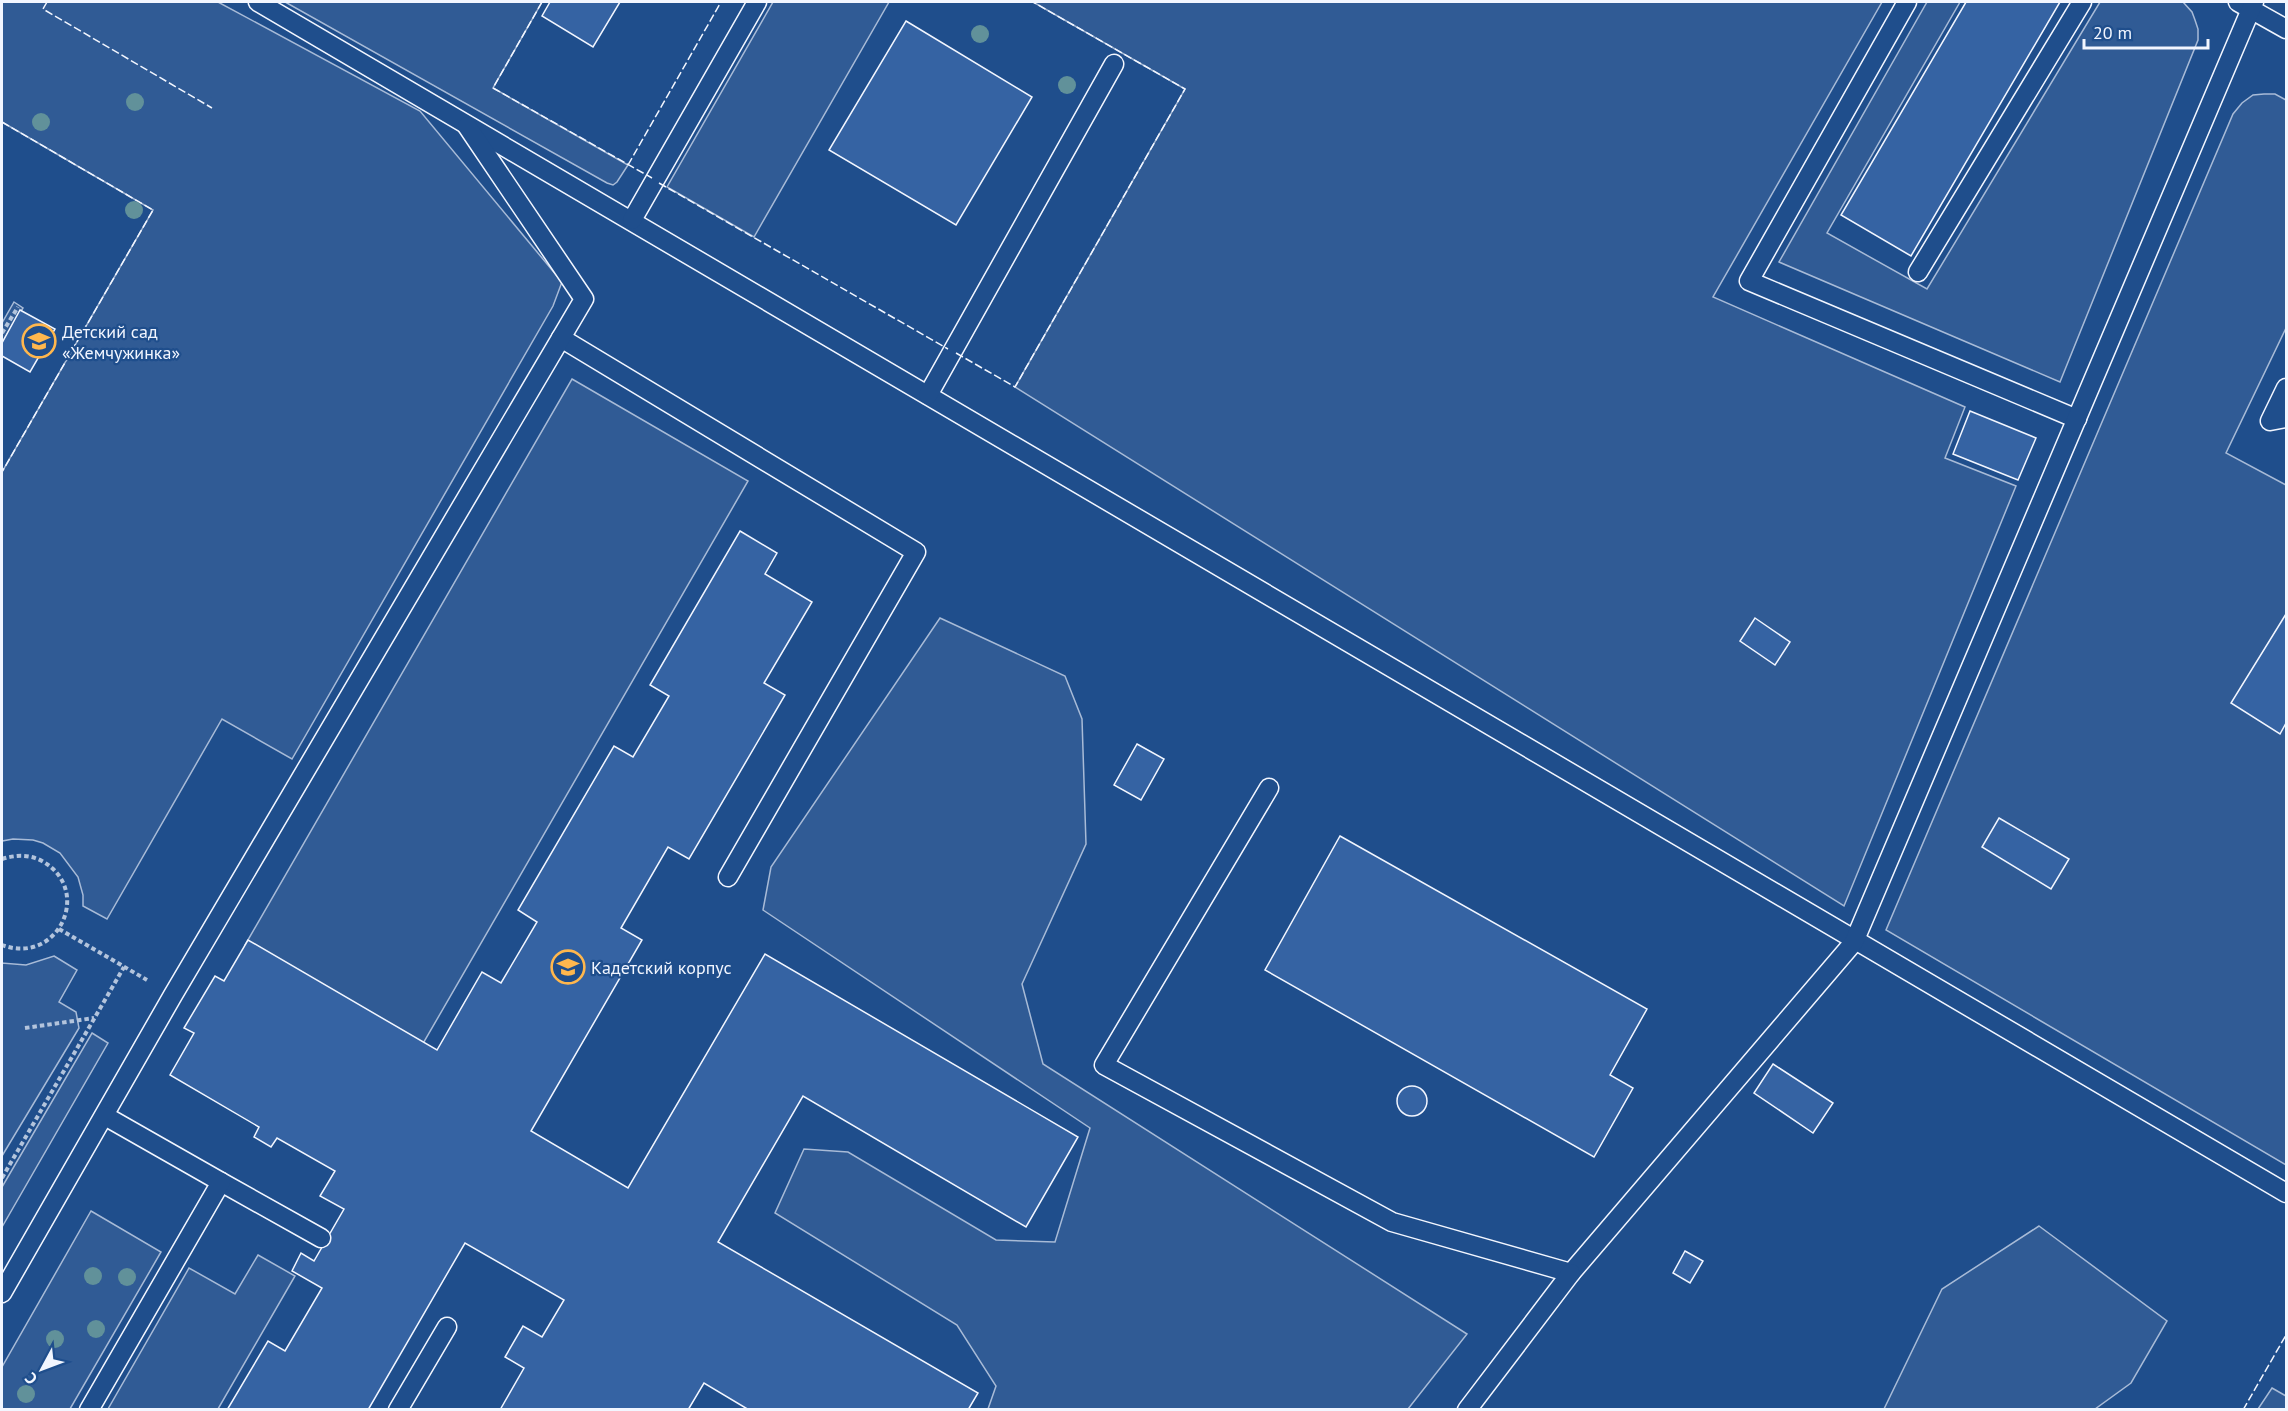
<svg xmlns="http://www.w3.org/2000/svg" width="2288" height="1411" font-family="'PT Sans',sans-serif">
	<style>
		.built { fill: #305b95; stroke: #a8bbd7; stroke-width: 1.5 }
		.building { fill: #3563a3; stroke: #f2f6ff; stroke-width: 1.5 }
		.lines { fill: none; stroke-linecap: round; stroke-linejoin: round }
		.lane-casing { stroke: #f2f6ff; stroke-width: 21 }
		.path { stroke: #b3c4dc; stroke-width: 4; stroke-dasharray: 4.5 3; stroke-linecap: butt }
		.lane { stroke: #1f4e8c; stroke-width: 18 }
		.fence { stroke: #f2f6ff; stroke-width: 1.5; stroke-dasharray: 8 3; stroke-linecap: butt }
		.tree { fill: #61919a }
		.labels { text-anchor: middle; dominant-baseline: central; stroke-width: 4.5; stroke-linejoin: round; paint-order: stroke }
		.poi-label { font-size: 18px; fill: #f2f6ff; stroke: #1f4e8c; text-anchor: start }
	</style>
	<rect width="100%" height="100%" fill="#1f4e8c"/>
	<!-- built -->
	<g class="built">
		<path d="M2,2H218L420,111L562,282L553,306L292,759L222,719L107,919L83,906V895L78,877L60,853L43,843L33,840L13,839L2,841V472L153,210L2,122Z"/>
		<path d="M285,2H542L493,88L628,165L617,182L613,185L607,183Z"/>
		<path d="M773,2H889L754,237L667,187Z"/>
		<path d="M1033,2H1882L1713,297L1965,407L1945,458L2016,486L1844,906L1015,387L1185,89Z"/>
		<path d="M1927,2H1960L1827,233L1927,289L2100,2H2183L2192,12L2195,20L2198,29V40L2060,382L1779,262Z"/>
		<path d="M2264,94H2275L2286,100V328L2226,453L2286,485V1165L1886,930L2233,114L2242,103L2253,95Z"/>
		<path d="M14,302L23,308L3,341L2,340V323Z"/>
		<path d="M572,379L748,481L421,1047L245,945Z"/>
		<path d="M940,618L1065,676L1082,719L1086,844L1022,984L1043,1064L1467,1334L1408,1409H988L996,1386L957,1325L775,1213L804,1149L848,1152L996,1240L1055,1242L1090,1128L763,910L771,867Z"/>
		<path d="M54,956L77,970L59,1002L76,1012L79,1028L2,1156V963L26,965Z"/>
		<path d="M92,1033L108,1043L2,1227V1187Z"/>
		<path d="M91,1211L161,1252L70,1409H2V1367Z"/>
		<path d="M2039,1226L2167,1321L2131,1383L2095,1409H1884L1942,1289Z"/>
		<path d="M258,1255L295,1276L218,1409H108L189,1268L235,1294Z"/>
		<path d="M2272,1388L2286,1396V1409H2258Z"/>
	</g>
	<!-- building -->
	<g class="building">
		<path d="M550,2H620L593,47L542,16Z"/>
		<path d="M1966,2H2060L1911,256L1841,215Z"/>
		<path d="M906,21L1032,97L956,225L829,150Z"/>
		<path d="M20,310L55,329L30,372L2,356V343Z"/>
		<path d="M1970,411L2036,438L2018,480L1953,454Z"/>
		<path d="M740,531L777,553L765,574L812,602L764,683L785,695L689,859L668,847L621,928L642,940L531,1131L628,1188L765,954L1078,1137L1026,1227L803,1096L718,1242L978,1393L968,1410H749L704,1383L688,1410H500L524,1368L505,1357L523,1326L542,1337L564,1300L465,1243L368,1410H227L268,1341L285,1351L322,1288L292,1271L301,1253L314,1261L344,1209L320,1196L335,1171L277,1138L271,1147L254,1137L259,1127L170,1075L194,1033L184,1028L215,976L224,981L248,940L437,1050L482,972L501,983L537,922L518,910L614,746L633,757L669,696L650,685Z"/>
		<path d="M2286,614V723L2280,734L2231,703Z"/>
		<path d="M1755,618L1790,642L1775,665L1740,641Z"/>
		<path d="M1137,744L1164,759L1141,800L1114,785Z"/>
		<path d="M1999,818L2069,859L2051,889L1982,847Z"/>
		<path d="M1340,836L1647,1009L1610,1075L1633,1088L1594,1157L1265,970Z"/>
		<path d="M1773,1064L1833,1103L1813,1133L1754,1093Z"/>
		<circle cx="1412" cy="1101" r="15"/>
		<path d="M1685,1251L1703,1261L1690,1283L1673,1273Z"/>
	</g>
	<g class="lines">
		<!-- lane casing -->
		<g class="lane-casing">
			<g id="lane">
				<path d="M258,2C936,395 1608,799 2286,1193"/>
				<path d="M1907,2L1749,281L2077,419"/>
				<path d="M2238,2L2286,29"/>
				<path d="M632,220L757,2"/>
				<path d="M1918,272L2082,2"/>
				<path d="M561,338L916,552L728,877"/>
				<path d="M2286,388L2270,421L2286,418"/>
				<path d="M928,395L1114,64"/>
				<path d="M1269,788L1104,1065L1392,1222L1571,1273L1854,942L2254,2"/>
				<path d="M221,1182L321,1238"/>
				<path d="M2,1293L173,995L584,299L467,126"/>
				<path d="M89,1410L221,1182L105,1116"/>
				<path d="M398,1410L447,1327"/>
				<path d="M1467,1410L1571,1273"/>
			</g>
		</g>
		<!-- path -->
		<g class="path">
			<path d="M2,333L18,307"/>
			<path d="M2,859C15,855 29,854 42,861C94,890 58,966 2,945"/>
			<path d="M59,929L147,980"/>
			<path d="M25,1028L94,1018"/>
			<path d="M2,1178L124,967"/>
		</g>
		<!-- lane -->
		<use href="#lane" class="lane"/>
		<!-- fence -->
		<g class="fence">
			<path d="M47,2L43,9L212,108"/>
			<path d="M542,2L493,88L652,178"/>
			<path d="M2,122L153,210L2,472"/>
			<path d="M628,165L721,2"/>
			<path d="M659,183L948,349"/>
			<path d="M956,353L1015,387L1185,89L1033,2"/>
			<path d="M2243,1410L2286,1335"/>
		</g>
	</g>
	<!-- trees -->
	<g class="tree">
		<circle cx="980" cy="34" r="9"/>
		<circle cx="1067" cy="85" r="9"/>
		<circle cx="135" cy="102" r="9"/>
		<circle cx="41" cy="122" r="9"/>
		<circle cx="134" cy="210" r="9"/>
		<circle cx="93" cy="1276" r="9"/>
		<circle cx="127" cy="1277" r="9"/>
		<circle cx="96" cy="1329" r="9"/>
		<circle cx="55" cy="1339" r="9"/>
		<circle cx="26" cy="1394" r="9"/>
	</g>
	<!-- icons -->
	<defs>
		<g id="school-ring" transform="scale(1.725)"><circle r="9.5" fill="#1f4e8c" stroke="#ffb74d" stroke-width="1.5"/><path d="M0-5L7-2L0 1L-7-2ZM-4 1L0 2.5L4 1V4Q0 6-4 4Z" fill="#ffb74d"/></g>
	</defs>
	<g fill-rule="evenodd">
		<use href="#school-ring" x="39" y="341"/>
		<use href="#school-ring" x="568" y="967"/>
	</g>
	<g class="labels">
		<!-- poi labels -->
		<g class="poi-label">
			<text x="62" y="331">Детский сад<tspan x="62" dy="21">«Жемчужинка»</tspan></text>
			<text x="591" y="967">Кадетский корпус</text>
		</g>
	</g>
	<!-- border -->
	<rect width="2288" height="1411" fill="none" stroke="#f2f6ff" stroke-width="6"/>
	<!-- north arrow -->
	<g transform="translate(42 1369) rotate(229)" stroke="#1f4e8c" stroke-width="4.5" paint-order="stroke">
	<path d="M0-4.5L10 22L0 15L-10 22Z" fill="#f2f6ff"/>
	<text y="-9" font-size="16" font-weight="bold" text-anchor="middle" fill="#f2f6ff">С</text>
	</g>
	<!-- scale -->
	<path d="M2084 39v9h124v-9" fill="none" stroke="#f2f6ff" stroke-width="3"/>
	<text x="2093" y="39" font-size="18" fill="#f2f6ff" stroke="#1f4e8c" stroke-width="4.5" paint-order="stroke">20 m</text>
</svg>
